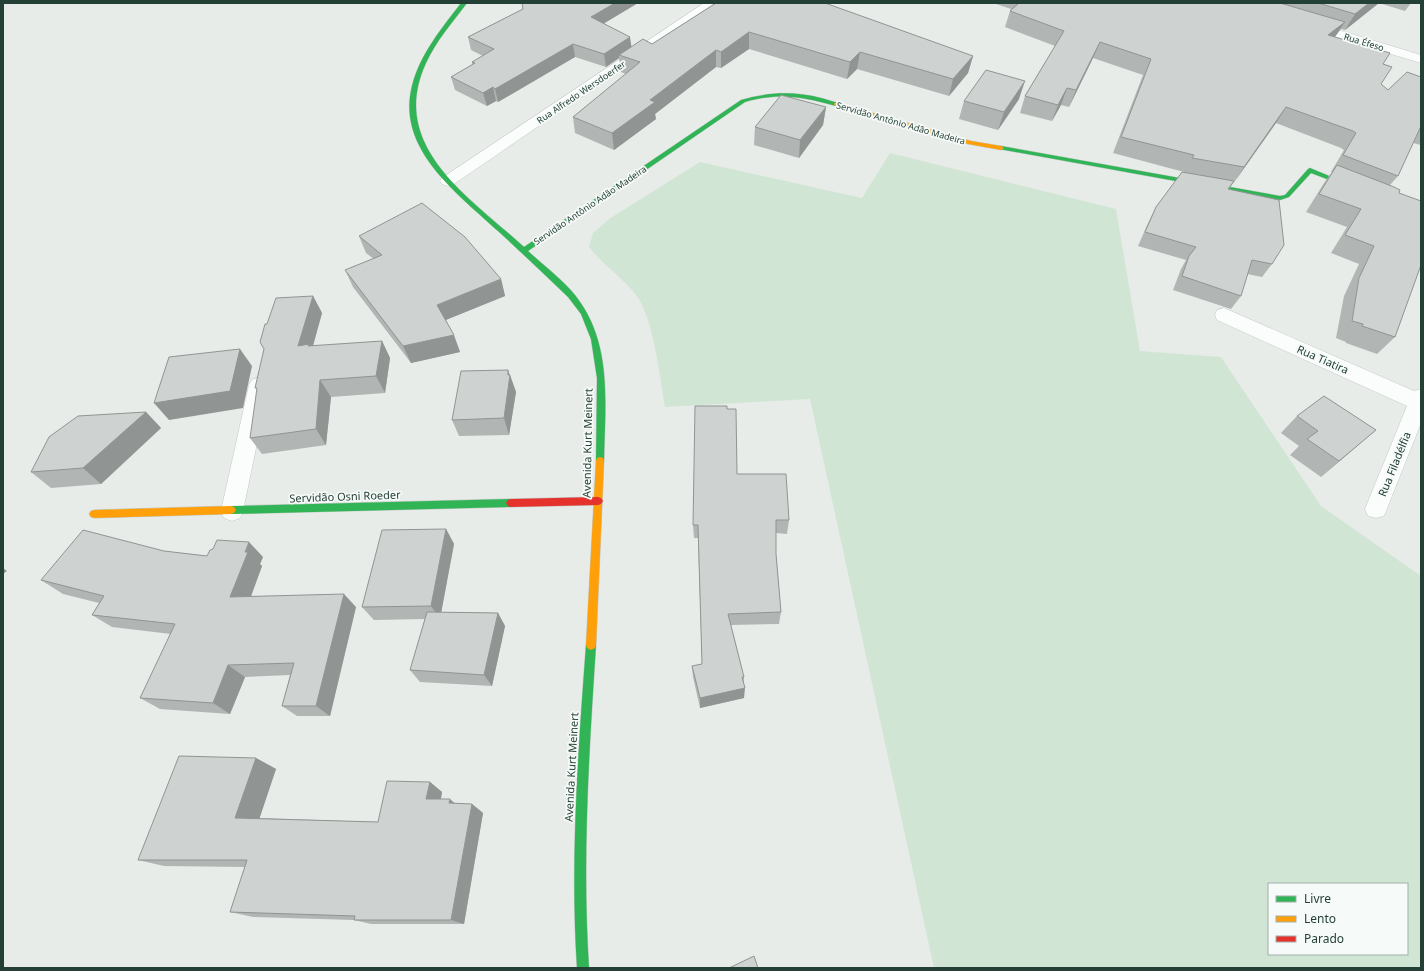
<svg xmlns="http://www.w3.org/2000/svg" width="1424" height="971" font-family="'Noto Sans',sans-serif">
	<style>
		.green { fill: #d1e5d5; fill-rule: evenodd }
		.lines { fill: none; stroke-linecap: round; stroke-linejoin: round }
		.street-casing { stroke: #c4c9c6; stroke-width: 1 }
		.fast-casing { stroke: #c3cac6; stroke-width: 1 }
		.slow-casing { stroke: #c3cac6; stroke-width: 1 }
		.jam-casing { stroke: #c3cac6; stroke-width: 1 }
		.street { fill: #fbfcfc; fill-rule: evenodd }
		.fast { fill: #30b455; fill-rule: evenodd }
		.slow { fill: #ff9f0a; fill-rule: evenodd }
		.jam { fill: #e5322d; fill-rule: evenodd }
		.wall { fill: #b1b5b4 }
		.shaded-wall { fill: #909492 }
		.building { fill: #ced3d1; stroke: #909492 }
		.labels { text-anchor: middle; dominant-baseline: central; stroke-width: 3.5; stroke-linejoin: round; paint-order: stroke }
		.far-street-label { font-size: 9px; fill: #244036; stroke: #f6faf8 }
		.street-label { font-size: 11px; fill: #244036; stroke: #f6faf8 }
	</style>
	<rect width="100%" height="100%" fill="#e7ece9"/>
	<!-- green -->
	<path class="green" d="M890,153L1116,209L1140,351L1221,357L1321,506L1421,576V968H934L810,399L665,407C660,378 653,316 636,295C622,277 603,265 589,247L593,233L609,219L700,162L862,198ZM1269,884H1407V954H1269Z"/>
	<g class="lines">
		<!-- street casing -->
		<g class="street-casing">
			<g id="street">
				<path d="M704,3H719L454,184L448,186L442,184L440,181L442,178Z"/>
				<path d="M1309,21L1421,55V63L1304,28L1302,25L1304,22Z"/>
				<path d="M1224,308L1414,391L1421,389V423L1384,516L1376,518L1368,516L1365,509L1407,406L1217,320L1215,315L1217,310Z"/>
				<path d="M259,377L266,380L269,385L243,511L240,518L232,521L224,518L221,511L249,385L252,380Z"/>
			</g>
		</g>
		<!-- fast casing -->
		<g class="fast-casing">
			<g id="fast">
				<path d="M461,3H467C452,23 436,41 426,63C387,147 471,198 524,247L741,100C769,92 793,91 821,98C827,100 834,101 839,104L836,106C803,97 779,92 745,102L528,251C542,264 563,280 575,295C613,343 605,403 604,461L603,464H597L596,461L597,378L591,339L581,314L568,297C545,275 522,253 498,231C457,193 396,149 412,86C420,54 442,28 461,3Z"/>
				<path d="M1001,146L1280,196L1285,195L1308,169L1310,168L1358,188L1357,189H1353L1311,173L1289,197L1280,200L999,149V147Z"/>
				<path d="M511,499L514,500L516,503L514,506L511,507L231,514L228,513L226,510L228,507L231,506Z"/>
				<path d="M591,640L595,642L596,645C589,753 582,860 589,968H577C570,860 578,753 586,645L587,642Z"/>
			</g>
		</g>
		<!-- slow casing -->
		<g class="slow-casing">
			<g id="slow">
				<path d="M834,103H838L971,141L1001,146L1004,148L1001,150L968,144L834,105Z"/>
				<path d="M600,457L603,458L604,461L596,645L595,648L591,650L587,648L586,645L596,461L597,458Z"/>
				<path d="M231,506L234,507L236,510L234,513L231,514L94,518L91,517L89,514L91,511L94,510Z"/>
			</g>
		</g>
		<!-- jam casing -->
		<g class="jam-casing">
			<path id="jam" d="M598,497L601,498L603,501L601,504L598,505L511,507L508,506L506,503L508,500L511,499Z"/>
		</g>
		<!-- street -->
		<use href="#street" class="street"/>
		<!-- fast -->
		<use href="#fast" class="fast"/>
		<!-- slow -->
		<use href="#slow" class="slow"/>
		<!-- jam -->
		<use href="#jam" class="jam"/>
	</g>
	<!-- wall -->
	<g class="wall">
		<path d="M522,3H638L604,23L631,47L652,44L716,3L973,56L968,73L949,96L857,69L847,79L749,49L721,68L716,67L655,114L656,119L614,150L575,133L573,117L626,74L621,72L619,58L606,67L575,57L498,102L496,101L487,106L455,90L451,77L472,65V62L483,56L471,50L468,37L523,9Z"/>
		<path d="M993,3H1411L1405,11L1379,3L1345,30L1341,29L1335,37L1383,64L1381,84L1388,90L1421,77V145L1413,143L1398,176L1390,185L1399,193L1395,337L1377,354L1346,343V342L1336,338L1344,296L1359,264L1331,253L1347,227L1306,212L1324,183L1332,172H1331L1344,150L1341,148L1276,123L1229,189L1272,264L1262,277L1247,274L1241,296L1231,309L1173,290L1181,269L1186,260L1138,246L1149,221L1156,207L1184,172L1113,153L1143,75L1093,58L1069,107L1061,105L1052,121L1020,113L1025,96L1055,46L1005,27L1010,11L1011,9Z"/>
		<path d="M1019,99L998,130L959,119L964,101Z"/>
		<path d="M826,107L823,125L799,158L754,145L755,127Z"/>
		<path d="M359,236L501,279L505,296L446,320L460,352L411,363L353,287L345,270L374,259L366,253Z"/>
		<path d="M313,296L322,313L313,346L382,341L390,358L385,393L331,397L326,445L262,454L250,438L264,349L267,324Z"/>
		<path d="M508,370L516,392L509,435L459,436L452,420Z"/>
		<path d="M727,409L737,474L789,520L787,534L776,533V554L781,612L779,624L731,625L744,677V698L700,708L693,677L692,666L702,664L698,538H694L693,525Z"/>
		<path d="M146,412L161,428L101,484L51,488L31,472Z"/>
		<path d="M1297,416L1376,430L1321,477L1290,455L1299,446L1281,433Z"/>
		<path d="M446,529L454,544L441,612L498,613L505,626L492,686L420,682L410,670L425,619L374,620L362,607Z"/>
		<path d="M164,551L207,556L263,557L260,564L262,566L251,596L356,607L330,716H297L282,706L290,675L245,677L230,714L160,709L140,698L171,634L112,627L92,615L99,603L63,594L41,580Z"/>
		<path d="M256,758L276,769L259,818L378,822L430,782L442,792L441,799L455,804H472L483,813L464,924H371L354,920L253,917L230,912L245,867L164,866L138,860Z"/>
	</g>
	<!-- shaded-wall -->
	<g class="shaded-wall">
		<path d="M615,3H638L593,30L591,17Z"/>
		<path d="M1369,3H1379L1345,30L1355,14Z"/>
		<path d="M1345,22L1334,38L1328,35Z"/>
		<path d="M749,32V49L721,68V52Z"/>
		<path d="M630,37L632,50L619,55V58L606,67L604,54Z"/>
		<path d="M1100,42L1093,58L1069,107L1076,90Z"/>
		<path d="M573,44L575,57L498,102L495,89Z"/>
		<path d="M716,50V67L655,114L656,119L614,150L612,133L650,100Z"/>
		<path d="M860,52L857,69L847,79L850,62Z"/>
		<path d="M973,56L968,73L949,96L953,79Z"/>
		<path d="M1025,81L1019,99L998,130L1004,112Z"/>
		<path d="M493,87L496,101L487,106L483,93Z"/>
		<path d="M1067,88L1061,105L1052,121L1058,105Z"/>
		<path d="M826,107L823,125L799,158L800,140Z"/>
		<path d="M1286,107L1276,123L1233,184L1244,167Z"/>
		<path d="M501,279L505,296L443,321L437,305Z"/>
		<path d="M313,296L322,313L312,349L298,346Z"/>
		<path d="M454,335L460,352L411,363L403,346Z"/>
		<path d="M382,341L390,358L385,393L376,376Z"/>
		<path d="M240,349L252,366L243,408L169,420L154,403Z"/>
		<path d="M508,370L510,377V375L516,392L509,435L504,418Z"/>
		<path d="M320,380L331,397L326,445L316,429Z"/>
		<path d="M146,412L161,428L101,484L83,468Z"/>
		<path d="M1376,430L1357,446L1321,477L1339,461Z"/>
		<path d="M446,529L454,544L440,619L431,606Z"/>
		<path d="M249,542L263,557L260,564L262,566L246,610L230,597Z"/>
		<path d="M3,568L7,571L3,574Z"/>
		<path d="M344,594L356,607L330,716L316,706Z"/>
		<path d="M498,613L505,626L492,686L484,675Z"/>
		<path d="M228,665L245,677L230,714L213,703Z"/>
		<path d="M745,688L744,698L700,708V698Z"/>
		<path d="M256,758L276,769L257,826L235,818Z"/>
		<path d="M430,782L442,792L439,809L426,799Z"/>
		<path d="M450,799L461,809L449,803Z"/>
		<path d="M472,804L483,813L464,924L451,920Z"/>
	</g>
	<!-- building -->
	<g class="building">
		<path d="M522,3H615L591,17L630,37L604,54L573,44L495,89L493,87L483,93L451,77L475,63L472,62L494,49L468,37L523,9Z"/>
		<path d="M716,3H825L973,56L953,79L860,52L850,62L749,32L721,52L716,50L650,100L655,102L612,133L573,117L640,62L619,55L643,39L652,44Z"/>
		<path d="M1019,3H1280L1345,22L1328,35L1390,53L1383,64L1392,67L1381,84L1388,90L1407,72L1421,77V126L1398,176L1343,155L1356,133L1353,131L1286,107L1244,167L1192,158L1194,155L1121,137L1151,59L1100,42L1076,90L1067,88L1058,105L1025,96L1064,31L1010,11Z"/>
		<path d="M1318,3H1369L1355,14Z"/>
		<path d="M986,70L1025,81L1004,112L964,101Z"/>
		<path d="M781,95L826,107L800,140L755,127Z"/>
		<path d="M1337,165L1394,187L1400,190L1399,193L1421,201V265L1395,337L1362,326L1363,324L1352,321L1359,278L1374,246L1345,235L1361,209L1319,194Z"/>
		<path d="M1182,172L1234,181L1228,189L1279,200L1284,245L1272,264L1252,260L1241,296L1182,276L1189,256L1196,247L1145,232L1156,207Z"/>
		<path d="M422,203L465,237L501,279L437,305L454,335L403,346L345,270L382,255L359,236Z"/>
		<path d="M313,296L298,346L309,344L308,346L382,341L376,376L320,380L316,429L250,438L257,388H255L264,349L260,342L265,324H267L276,298Z"/>
		<path d="M240,349L230,391L154,403L169,357Z"/>
		<path d="M508,370V375H510L504,418L452,420L461,371Z"/>
		<path d="M1324,396L1376,430L1339,461L1307,439L1318,431L1297,416Z"/>
		<path d="M695,406H727V409H736L737,474H786L789,520H776V554L781,612L728,614L744,677H742L745,688L700,698L692,666L702,664L698,525H693Z"/>
		<path d="M146,412L83,468L31,472L49,437L78,416Z"/>
		<path d="M446,529L431,606L362,607L382,530Z"/>
		<path d="M83,530L164,551L207,556L210,550L213,549L217,540L249,542L245,552H248L230,597L344,594L316,706H282L294,663L228,665L213,703L140,698L175,624L92,615L104,596L41,580Z"/>
		<path d="M427,612L498,613L484,675L410,670Z"/>
		<path d="M179,756L256,758L235,818L378,822L387,781L430,782L426,799H450L449,803L472,804L451,920H354L355,916L230,912L247,860H138Z"/>
		<path d="M754,956L758,968H729Z"/>
	</g>
	<g class="labels">
		<!-- far-street labels -->
		<g class="far-street-label">
			<text transform="translate(1364 42) rotate(17)">Rua Éfeso</text>
			<text transform="translate(581 92) rotate(-34)">Rua Alfredo Wersdoerfer</text>
			<text transform="translate(901 123) rotate(16)">Servidão Antônio Adão Madeira</text>
			<text transform="translate(590 205) rotate(-34)">Servidão Antônio Adão Madeira</text>
		</g>
		<!-- street labels -->
		<g class="street-label">
			<text transform="translate(1323 359) rotate(24)">Rua Tiatira</text>
			<text transform="translate(587 443) rotate(-89)">Avenida Kurt Meinert</text>
			<text transform="translate(1394 464) rotate(-68)">Rua Filadélfia</text>
			<text transform="translate(345 496) rotate(-2)">Servidão Osni Roeder</text>
			<text transform="translate(571 767) rotate(-87)">Avenida Kurt Meinert</text>
		</g>
	</g>
	<!-- border -->
	<rect width="1424" height="971" fill="none" stroke="#244036" stroke-width="8"/>
	<!-- legend -->
	<rect x="1268" y="883" width="140" height="72" fill="#f6faf8" stroke="#a2b0aa"/>
	<rect x="1276" y="896" width="20" height="6" fill="#30b455" stroke="#a2b0aa"/>
	<text x="1304" y="903" font-size="12" fill="#244036">Livre</text>
	<rect x="1276" y="916" width="20" height="6" fill="#ff9f0a" stroke="#a2b0aa"/>
	<text x="1304" y="923" font-size="12" fill="#244036">Lento</text>
	<rect x="1276" y="936" width="20" height="6" fill="#e5322d" stroke="#a2b0aa"/>
	<text x="1304" y="943" font-size="12" fill="#244036">Parado</text>
</svg>
